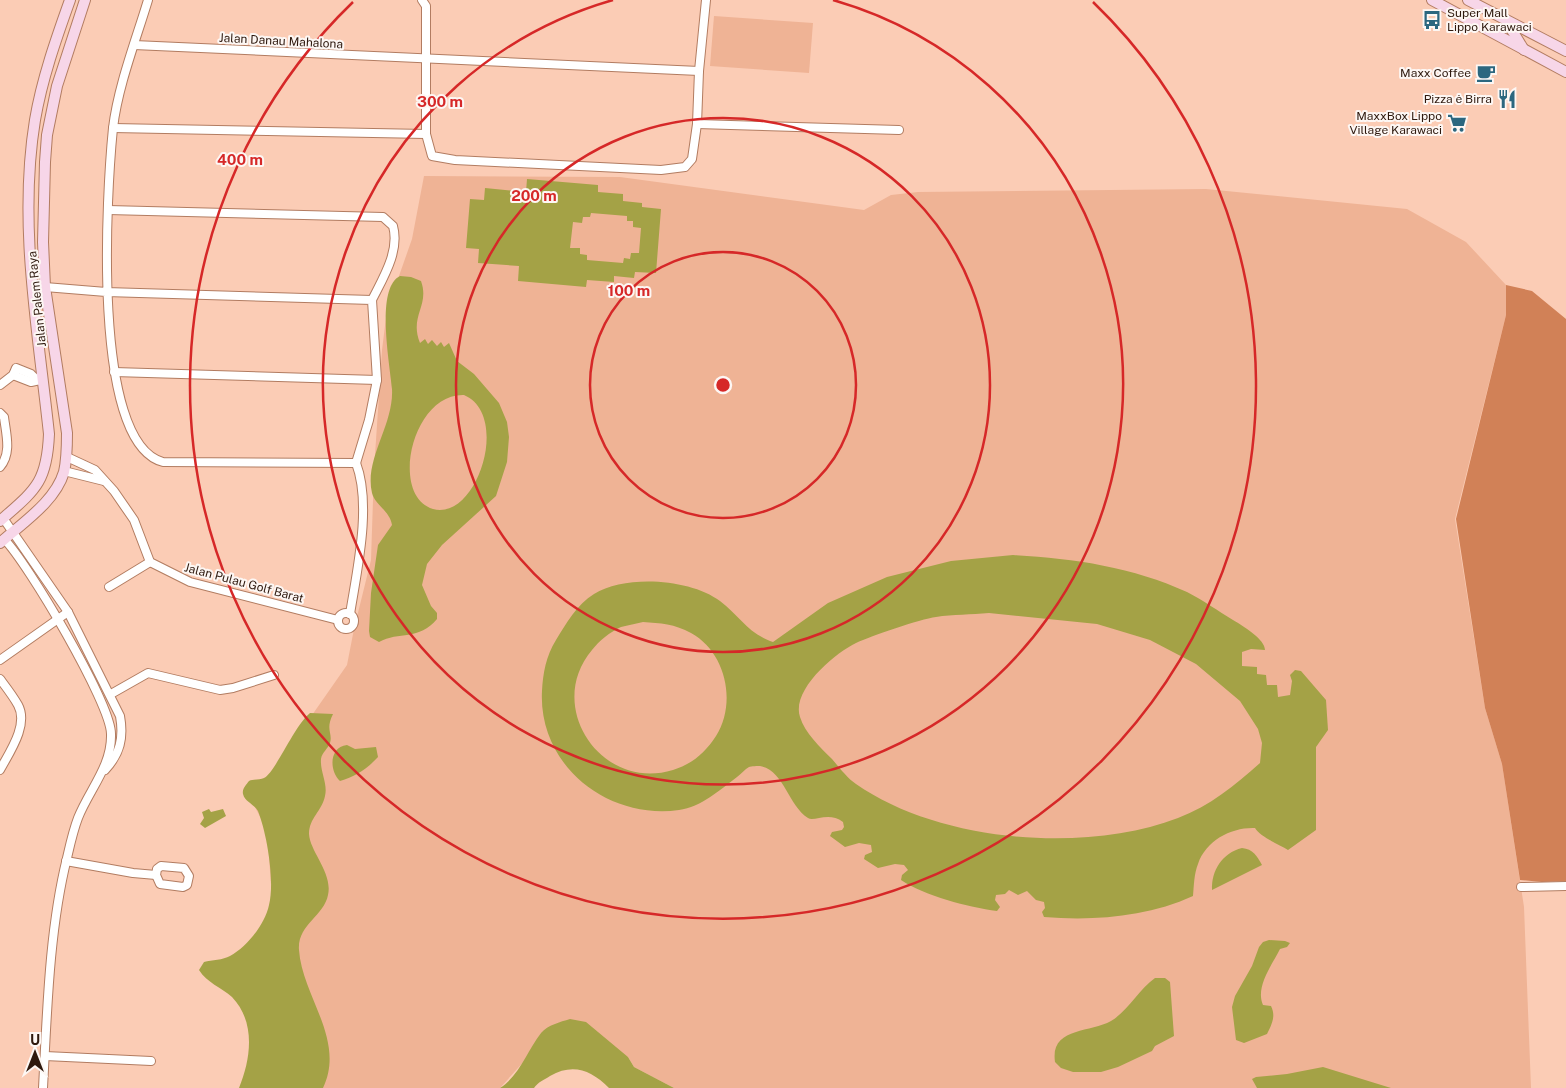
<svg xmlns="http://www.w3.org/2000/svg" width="1566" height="1088" font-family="'Public Sans',sans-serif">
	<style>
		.green { fill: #efb395 }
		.forest { fill: #d18157 }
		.water { fill: #a4a246; fill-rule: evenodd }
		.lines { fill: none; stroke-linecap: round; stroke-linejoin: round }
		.street-casing { stroke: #b27c61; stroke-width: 10 }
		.secondary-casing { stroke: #b27c61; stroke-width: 12 }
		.street { stroke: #fff; stroke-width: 8 }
		.secondary { stroke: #f7d6e8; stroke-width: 10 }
		.ring { fill: none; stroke: #d62828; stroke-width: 2.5 }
		.labels { text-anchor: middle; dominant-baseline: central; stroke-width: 4; stroke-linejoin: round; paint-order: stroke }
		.poi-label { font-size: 12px; fill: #2e190e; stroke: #fdf7f4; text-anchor: end }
		.street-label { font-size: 12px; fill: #2e190e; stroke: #fdf7f4 }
		.centre { fill: #d62828; stroke: #fdf7f4; stroke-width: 2.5 }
		.ring-label { font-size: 15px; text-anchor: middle; font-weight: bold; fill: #d62828; stroke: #fdf7f4; stroke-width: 4; stroke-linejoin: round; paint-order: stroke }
	</style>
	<rect width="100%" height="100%" fill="#fbccb5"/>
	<!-- green -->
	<g class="green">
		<path d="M714,16L813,23L809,73L710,66Z"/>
		<path d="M424,176L620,177L864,210L891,195L918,192L1206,189L1407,209L1466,242L1506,285V315L1455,519L1485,708L1502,764L1524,907L1531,1088H674L634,1067L628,1057L541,1033L527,1058L500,1088H241L251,1066V1023L238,960L273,912L267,830L248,794L273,771L347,665L354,629L371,560L374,470L382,350L387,310L412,239Z"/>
	</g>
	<!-- forest -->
	<path class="forest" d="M1506,285L1532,291L1566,319V881L1542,882L1520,880L1502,764L1485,708L1456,519L1506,315Z"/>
	<!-- water -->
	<g class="water">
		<path d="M527,179L598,185V192L623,194V201L642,203V207L661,209L656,273L635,272L634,278L614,276V282L587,280L586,287L518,281L519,266L478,263L479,249L466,248L470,199L484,200L485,188L526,192ZM591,213L627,216V221H633V227L641,228L639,253H631L630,259L624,258L623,263L587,260V255L580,254V248H570L573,222L582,223L583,217H590Z"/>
		<path d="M400,276L411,277L421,281C430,306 409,316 420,343L425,339L428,344L432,340L437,346L441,342L444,347L449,343L457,361L474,374L499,403L507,422L509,437L507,462L496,496L442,545L427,564L422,585L431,606L437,613V619C419,641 399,631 379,642L370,637L369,631L371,593L378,545L392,525C390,511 375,505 372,493C364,459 394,425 392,389C390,365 375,288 400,276ZM464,395C511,415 477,521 433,509C389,496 412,393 464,395Z"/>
		<path d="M1013,555C1072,558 1133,567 1187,592C1203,600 1218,611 1233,620C1243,626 1265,639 1265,650L1251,649L1242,652V666L1257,667V674L1266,675L1267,685H1277L1278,697L1290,695L1292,681L1290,675L1295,670L1301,671L1326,700L1328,730L1316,747V830L1288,850C1279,844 1260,837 1255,828C1232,827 1206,840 1198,864C1194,874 1194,885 1193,896C1147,917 1094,921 1044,917L1042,912L1045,908L1044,902L1036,900L1027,891L1018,895L1009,890L1005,894L996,895L995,900L1000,907L997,911C968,907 925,896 901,880L902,875L908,870L904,865L895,864L878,868L864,859L865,855L872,852L871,845L859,843L845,847L830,836L832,832L842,830L844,827L843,822C829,811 814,822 808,818C788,805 784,770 760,766C758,766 751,766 749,767C745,769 741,774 737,777C720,790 701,807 679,810C607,820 538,765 542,691C543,673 546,656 556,640C566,624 577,604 594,594C626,574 691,579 720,601C741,617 747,633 773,642L828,603L887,577L951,561ZM989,613L1097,624L1150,640L1196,664L1240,701L1258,729L1262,743L1260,763C1235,785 1210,806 1178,818C1084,854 939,842 856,784C847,778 839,767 832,759C820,747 805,733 800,717C791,690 835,653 856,643C871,636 920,619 936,617C953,614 971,615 989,613ZM643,622C660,623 675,624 691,633C726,652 737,703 716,736C705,753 692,764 673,770C602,792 544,707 592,650C599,641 610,632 621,627C628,625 636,624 643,622Z"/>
		<path d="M310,713L333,714C325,730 333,733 330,743C328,749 322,752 321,759C320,772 328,784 325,796C322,811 309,818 309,834C310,852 333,873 328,895C324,916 297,925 299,950C302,996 346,1040 323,1088H239C251,1059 256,1022 232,997C221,987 207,983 199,970L204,962C212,960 223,960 230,956C247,947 265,924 269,905C275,881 267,834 258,811C254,804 245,802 243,794C242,789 246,785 249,781C253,779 260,780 264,778C275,773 294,726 310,713Z"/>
		<path d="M347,745L355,749L376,747L378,757C368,768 355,777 340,781C329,771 329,747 347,745Z"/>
		<path d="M209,809L211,812L223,809L226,816L205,828L200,824L204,818L202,812Z"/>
		<path d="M1242,848C1253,849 1257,856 1262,865L1212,890C1211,871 1222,853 1242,848Z"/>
		<path d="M1269,940L1285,941L1290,943L1287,947L1280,949C1272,965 1255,987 1263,1005L1271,1006C1276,1016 1272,1024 1267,1034L1244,1043L1236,1040L1232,1007L1235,996L1252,966L1259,947L1263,942Z"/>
		<path d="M1155,978H1165L1170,982L1174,1036L1155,1046L1152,1051L1118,1067L1101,1072H1073L1061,1068L1055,1062C1050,1027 1090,1033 1111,1021C1128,1011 1139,989 1155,978Z"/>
		<path d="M570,1019L586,1022L628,1057L634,1067L674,1088H609C591,1070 573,1063 550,1076C544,1080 538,1082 534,1088H500C520,1075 527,1051 541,1033C548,1025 560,1022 570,1019Z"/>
		<path d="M1323,1067L1391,1088H1257L1252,1079L1256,1077L1287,1074Z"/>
	</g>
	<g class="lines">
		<!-- street casing -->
		<g class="street-casing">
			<g id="street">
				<path d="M422,0L426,6V134L432,156L455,160L661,170L685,167L692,159L697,124L699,71L706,0"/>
				<path d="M134,45L699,71"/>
				<path d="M697,124L899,130"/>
				<path d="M113,128L426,134"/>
				<path d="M108,210L383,217L393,226C400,251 383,278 372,300"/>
				<path d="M45,287L106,292L372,300L377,380L369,420L356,463L163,462C90,443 107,188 113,128C118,86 136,40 148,0"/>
				<path d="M114,372L377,380"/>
				<path d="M13,375L31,382L40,380"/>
				<path d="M0,385L13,375L16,368L31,374L37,380"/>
				<path d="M0,413L4,417C6,434 12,453 0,467"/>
				<path d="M67,457L95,470L114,491L134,520L150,562L190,582L338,620"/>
				<path d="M64,471L104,481"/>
				<path d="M3,518L68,612L120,716C124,738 120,754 105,770"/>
				<path d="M4,539C28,563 111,704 111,734C112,766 89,790 78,818C73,831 70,845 67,858C49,930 47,1014 43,1088"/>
				<path d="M109,587L150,562"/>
				<circle cx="346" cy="621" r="8"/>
				<path d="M350,614C357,570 372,505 356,463"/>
				<path d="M0,660L68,612"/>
				<path d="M0,679C6,687 13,696 18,705C29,725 9,753 0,770"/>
				<path d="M111,694L148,673L220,690L233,688L274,675"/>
				<path d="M66,861L133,873L156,875"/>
				<path d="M161,866L184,868L189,876L187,885L183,887L160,884L156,875L157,869Z"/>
				<path d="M1521,887L1566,886"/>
				<path d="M45,1056L151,1061"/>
			</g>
		</g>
		<!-- secondary casing -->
		<g class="secondary-casing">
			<g id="secondary">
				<path d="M1432,0L1566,72"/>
				<path d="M1468,0L1566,51"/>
				<path d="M1507,22L1524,50"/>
				<path d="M0,521C35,490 47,483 49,434C38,330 18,224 35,120C42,79 56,39 70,0"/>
				<path d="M0,543C22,523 55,502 64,472C67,459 67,446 67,433L45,287L43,242L45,162L47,135L57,86L85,0"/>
			</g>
		</g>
		<!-- street -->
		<use href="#street" class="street"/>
		<!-- secondary -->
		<use href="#secondary" class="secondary"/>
	</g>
	<!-- distance rings -->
	<g class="ring">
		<circle cx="723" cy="385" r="133"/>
		<circle cx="723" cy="385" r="267"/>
		<path d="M833 0A400 400 0 1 1 613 0"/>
		<path d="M1093 2A533 533 0 1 1 353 2"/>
	</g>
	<!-- icons -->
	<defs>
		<g id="bus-bare" transform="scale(1.5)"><path d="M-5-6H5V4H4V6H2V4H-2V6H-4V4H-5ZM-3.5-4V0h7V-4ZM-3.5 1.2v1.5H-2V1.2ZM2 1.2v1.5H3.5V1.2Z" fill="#2c677f" stroke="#fdf7f4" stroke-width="2.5" paint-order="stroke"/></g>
		<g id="cafe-bare" transform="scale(1.5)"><path d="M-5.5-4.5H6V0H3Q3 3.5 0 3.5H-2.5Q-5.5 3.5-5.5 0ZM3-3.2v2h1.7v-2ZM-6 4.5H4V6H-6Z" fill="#2c677f" stroke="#fdf7f4" stroke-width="2.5" paint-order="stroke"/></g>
		<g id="restaurant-bare" transform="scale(1.5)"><path d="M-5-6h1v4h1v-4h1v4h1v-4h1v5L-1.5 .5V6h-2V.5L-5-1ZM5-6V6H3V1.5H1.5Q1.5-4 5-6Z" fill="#2c677f" stroke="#fdf7f4" stroke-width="2.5" paint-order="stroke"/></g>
		<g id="supermarket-bare" transform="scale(1.5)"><path d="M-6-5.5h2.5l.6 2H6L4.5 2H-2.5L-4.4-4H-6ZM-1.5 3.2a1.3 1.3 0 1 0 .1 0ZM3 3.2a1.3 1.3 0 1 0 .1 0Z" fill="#2c677f" stroke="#fdf7f4" stroke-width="2.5" paint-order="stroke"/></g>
	</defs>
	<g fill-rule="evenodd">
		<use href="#bus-bare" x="1432" y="20"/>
		<use href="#cafe-bare" x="1486" y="73"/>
		<use href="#restaurant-bare" x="1507" y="99"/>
		<use href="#supermarket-bare" x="1457" y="123"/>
	</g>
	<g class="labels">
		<!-- poi labels -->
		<g class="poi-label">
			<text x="1447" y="13" text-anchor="start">Super Mall<tspan x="1447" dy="14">Lippo Karawaci</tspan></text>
			<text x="1471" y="73">Maxx Coffee</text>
			<text x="1492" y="99">Pizza ė Birra</text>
			<text x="1442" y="116">MaxxBox Lippo<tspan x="1442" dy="14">Village Karawaci</tspan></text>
		</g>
		<!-- street labels -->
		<g class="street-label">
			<text transform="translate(281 41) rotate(3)">Jalan Danau Mahalona</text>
			<text transform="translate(37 299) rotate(-96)">Jalan Palem Raya</text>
			<text transform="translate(244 583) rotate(15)">Jalan Pulau Golf Barat</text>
		</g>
	</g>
	<circle cx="723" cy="385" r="8" class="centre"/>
	<g class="ring-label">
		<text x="440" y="107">300 m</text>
		<text x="240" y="165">400 m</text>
		<text x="534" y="201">200 m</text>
		<text x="629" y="296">100 m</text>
	</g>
	<!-- north arrow -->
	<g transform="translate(35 1053)" stroke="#fdf7f4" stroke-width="4" paint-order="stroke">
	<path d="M0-4L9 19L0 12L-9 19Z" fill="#2e190e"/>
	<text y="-8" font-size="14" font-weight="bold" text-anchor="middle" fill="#2e190e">U</text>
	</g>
</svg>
